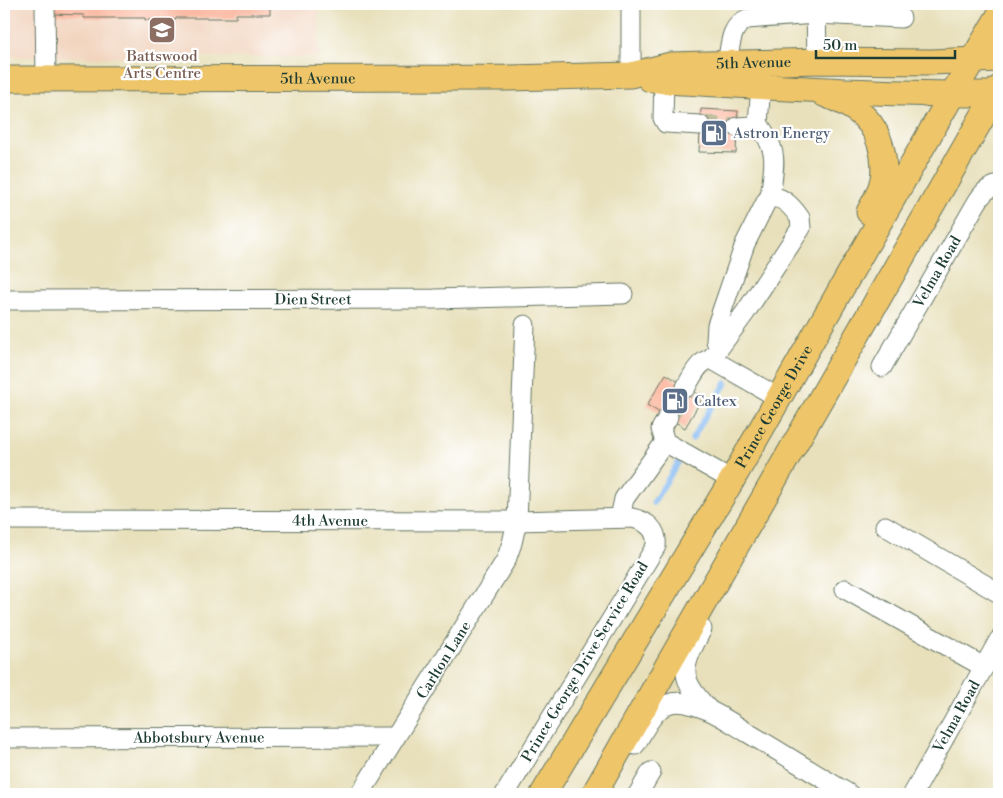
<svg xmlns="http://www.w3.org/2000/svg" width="1003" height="798" font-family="'Libre Bodoni',serif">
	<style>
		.built { fill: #f2d4be }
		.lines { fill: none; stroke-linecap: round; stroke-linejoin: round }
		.stream { stroke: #83baf3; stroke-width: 5.5 }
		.building { fill: #fbac90 }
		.minor-tunnel { stroke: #c0bfa0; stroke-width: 19; stroke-dasharray: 19 9; stroke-linecap: butt }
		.minor-casing { stroke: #657663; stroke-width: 21 }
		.major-casing { stroke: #657663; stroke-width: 27 }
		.minor { stroke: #fff; stroke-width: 19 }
		.major { stroke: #eec569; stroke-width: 25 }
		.labels { text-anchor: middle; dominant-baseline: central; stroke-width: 4.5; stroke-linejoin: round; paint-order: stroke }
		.education-label { font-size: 15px; fill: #785e54; stroke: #fff }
		.street-label { font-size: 15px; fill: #1f3d34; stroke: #fff }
		.service-label { font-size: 15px; fill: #4e5e75; stroke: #fff; text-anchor: start }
	</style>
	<rect width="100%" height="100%" fill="#fff"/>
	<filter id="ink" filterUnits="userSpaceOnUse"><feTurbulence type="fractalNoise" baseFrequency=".02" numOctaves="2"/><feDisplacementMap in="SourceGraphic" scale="10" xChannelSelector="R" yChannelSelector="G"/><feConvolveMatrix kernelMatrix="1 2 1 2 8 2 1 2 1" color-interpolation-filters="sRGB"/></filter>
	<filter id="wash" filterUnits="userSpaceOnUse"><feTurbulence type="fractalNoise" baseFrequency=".0096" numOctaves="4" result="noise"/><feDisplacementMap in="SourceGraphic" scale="20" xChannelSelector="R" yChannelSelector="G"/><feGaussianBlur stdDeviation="1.12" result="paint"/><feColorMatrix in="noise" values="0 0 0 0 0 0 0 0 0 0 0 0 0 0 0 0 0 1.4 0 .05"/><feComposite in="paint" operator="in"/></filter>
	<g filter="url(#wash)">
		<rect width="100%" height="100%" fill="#e8e0bb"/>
		<!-- built -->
		<rect class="built" x="5" y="4" width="314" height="53"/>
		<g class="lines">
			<!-- stream -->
			<g class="stream">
				<path d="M692,439L726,383"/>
				<path d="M653,503L678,463"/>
			</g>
		</g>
		<g id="blocks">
			<!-- building -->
			<g class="building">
				<path d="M51,4H270V14H236V18H176V20H145V18H84V15L51,14Z"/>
				<path d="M701,109L738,111L736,153L699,152Z"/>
				<path d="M666,374L703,397L685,428L647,405Z"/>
			</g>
		</g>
	</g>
	<g filter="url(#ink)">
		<use href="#blocks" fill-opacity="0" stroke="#657663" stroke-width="1"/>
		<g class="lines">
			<!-- minor-tunnel -->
			<g class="minor-tunnel">
				<path d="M700,125L737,127"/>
				<path d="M668,417L686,387"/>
			</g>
			<!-- minor casing -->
			<g class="minor-casing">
				<g id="minor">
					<path d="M45,4L46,79"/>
					<path d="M816,4L817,61"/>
					<path d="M727,63C731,46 729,27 747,19L816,14L901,18"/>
					<path d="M631,75V4"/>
					<path d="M664,81L663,118L666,123L700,125"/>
					<path d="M758,123C780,154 774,162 770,198"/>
					<path d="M737,127L753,126L758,123L761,86"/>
					<path id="s1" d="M4,300L434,299L623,294"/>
					<path d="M711,359L745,313L801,228L800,218C793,208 780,192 767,200L745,244L717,325L716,341L720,345"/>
					<path id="s2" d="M882,367L976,204C982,194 987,187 999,185"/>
					<path d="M686,387C692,377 698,361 711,359L779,398"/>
					<path d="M668,417L661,429L665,442L732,480"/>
					<path d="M620,518L624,499L665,442"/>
					<path id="s3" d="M4,520L517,521L632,518C647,521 658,530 656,546L505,794"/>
					<path d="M885,526L999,593"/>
					<path d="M845,589L984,667"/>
					<path d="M702,629C681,669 678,677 709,710"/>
					<path id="s4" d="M4,738L395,737"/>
					<path d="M635,745C643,732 653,710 668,704C681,699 696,706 708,710C722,716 735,725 748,733C782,753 815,774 849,794"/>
					<path id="s5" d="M360,794L506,560L512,543L517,521L525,325"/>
					<path d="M638,794L651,772"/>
					<path id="s6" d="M913,794L999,640"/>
				</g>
			</g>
			<!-- major casing -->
			<g class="major-casing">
				<g id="major">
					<path id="s7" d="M4,79L509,78L631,75L670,65L817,61L932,62L999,59"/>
					<path d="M650,79L664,81C775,87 887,95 999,94"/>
					<path d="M824,94C856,106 877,120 883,156C884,165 885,174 882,183C880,193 874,203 869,212"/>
					<path id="s8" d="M543,794L732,480L953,93L999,16"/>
					<path d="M594,794L999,88"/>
				</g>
			</g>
			<!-- minor -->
			<use href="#minor" class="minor"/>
			<!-- major -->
			<use href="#major" class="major"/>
		</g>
	</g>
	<!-- icons -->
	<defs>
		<g id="school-square" transform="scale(1.4375)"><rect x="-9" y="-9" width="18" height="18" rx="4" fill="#8d6e63" stroke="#fff"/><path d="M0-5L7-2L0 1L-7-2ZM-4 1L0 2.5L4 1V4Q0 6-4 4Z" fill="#fff"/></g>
		<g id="fuel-square" transform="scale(1.4375)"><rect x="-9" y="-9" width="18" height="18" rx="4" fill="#5c6f8a" stroke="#fff"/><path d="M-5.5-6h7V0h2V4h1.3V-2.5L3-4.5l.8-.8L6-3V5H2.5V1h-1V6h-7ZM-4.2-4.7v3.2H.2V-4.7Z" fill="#fff"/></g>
	</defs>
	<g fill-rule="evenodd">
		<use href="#school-square" x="162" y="30"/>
		<use href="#fuel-square" x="714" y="133"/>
		<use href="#fuel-square" x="675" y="401"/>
	</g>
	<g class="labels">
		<!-- education labels -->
		<g class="education-label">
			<text x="162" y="56">Battswood<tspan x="162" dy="17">Arts Centre</tspan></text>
		</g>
		<!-- street labels -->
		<g class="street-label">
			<text stroke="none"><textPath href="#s7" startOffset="751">5th Avenue</textPath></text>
			<text stroke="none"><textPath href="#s7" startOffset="314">5th Avenue</textPath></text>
			<text stroke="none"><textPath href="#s2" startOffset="110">Velma Road</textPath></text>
			<text stroke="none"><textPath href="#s1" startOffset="309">Dien Street</textPath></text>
			<text stroke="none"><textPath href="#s8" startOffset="451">Prince George Drive</textPath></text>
			<text stroke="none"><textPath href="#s3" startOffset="326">4th Avenue</textPath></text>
			<text stroke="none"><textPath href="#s5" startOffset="158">Carlton Lane</textPath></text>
			<text transform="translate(585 662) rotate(-59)">Prince George Drive Service Road</text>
			<text stroke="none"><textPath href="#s6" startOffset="89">Velma Road</textPath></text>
			<text stroke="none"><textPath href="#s4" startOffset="195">Abbotsbury Avenue</textPath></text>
		</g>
		<!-- service labels -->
		<g class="service-label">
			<text x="733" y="133">Astron Energy</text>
			<text x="694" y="401">Caltex</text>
		</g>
	</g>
	<!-- margin -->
	<rect width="1003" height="798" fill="none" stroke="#fff" stroke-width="20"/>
	<!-- scale -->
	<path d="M816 50v8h139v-8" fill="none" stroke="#1f3d34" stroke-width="2.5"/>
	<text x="823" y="50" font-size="15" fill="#1f3d34" stroke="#ffffff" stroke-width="4" paint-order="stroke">50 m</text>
</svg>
